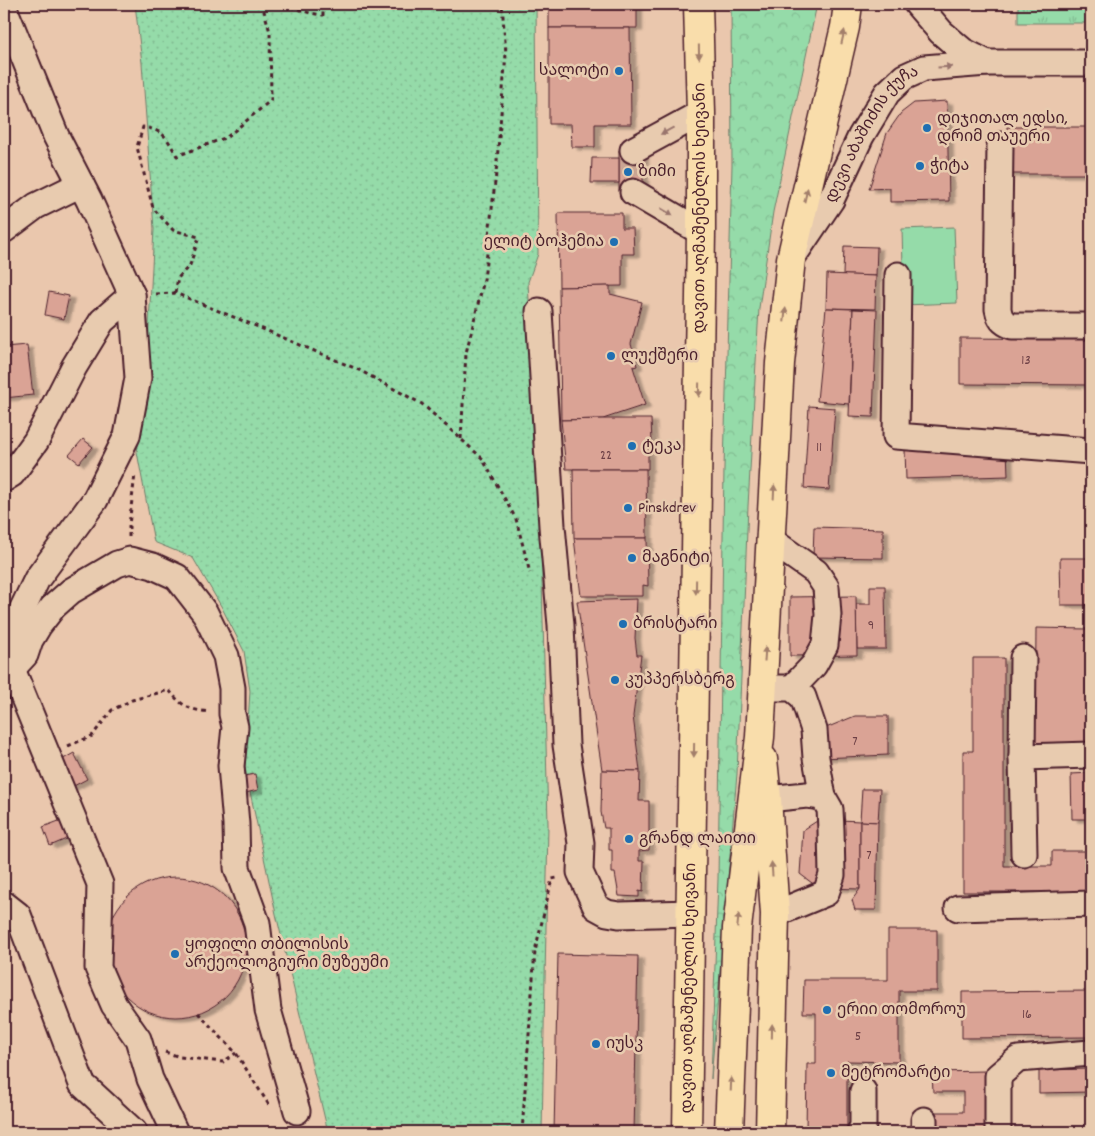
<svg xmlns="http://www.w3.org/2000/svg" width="1095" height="1136" font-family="Dekko,'Noto Sans Georgian',sans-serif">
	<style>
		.grass { fill: url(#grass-dots); stroke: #707d6a }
		.forest { fill: url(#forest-crowns); stroke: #707d6a }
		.park { fill: url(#park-tufts); stroke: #707d6a }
		.pitch { fill: #95dba9; stroke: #707d6a }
		.building { fill: #daa395; stroke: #4a1f2b; filter: url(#shadow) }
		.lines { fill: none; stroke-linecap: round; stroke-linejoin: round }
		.minor-tunnel { stroke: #caa593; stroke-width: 25; stroke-dasharray: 25 12; stroke-linecap: butt }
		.minor-casing { stroke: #4a1f2b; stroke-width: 29 }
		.major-casing { stroke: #4a1f2b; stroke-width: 31 }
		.highway-casing { stroke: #4a1f2b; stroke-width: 31 }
		.path { stroke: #4a1f2b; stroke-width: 3; stroke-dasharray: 4 4; stroke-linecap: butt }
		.minor { stroke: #e8cbaf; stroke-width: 25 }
		.major { stroke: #f9ddab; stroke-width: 28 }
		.highway { stroke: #f9ddab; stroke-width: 28 }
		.oneway { fill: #a27e6b }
		.oneway2 { fill: #99756d }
		.poi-dot { fill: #1f6fb2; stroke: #e8cbaf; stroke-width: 2 }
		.labels { text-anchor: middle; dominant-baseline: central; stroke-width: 5; stroke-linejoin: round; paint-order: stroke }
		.number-label { font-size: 14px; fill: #6e4046 }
		.poi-label { font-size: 16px; fill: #4a1f2b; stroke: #e8cbaf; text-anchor: start }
		.street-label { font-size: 16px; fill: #4a1f2b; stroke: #e8cbaf }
	</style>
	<defs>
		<pattern id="grass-dots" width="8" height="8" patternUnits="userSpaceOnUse" patternTransform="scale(1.25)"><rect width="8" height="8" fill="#95dba9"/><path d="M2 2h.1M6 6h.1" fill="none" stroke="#82bc92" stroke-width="1.8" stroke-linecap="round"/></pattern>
		<pattern id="forest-crowns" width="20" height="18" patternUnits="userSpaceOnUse" patternTransform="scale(1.25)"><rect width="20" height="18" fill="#95dba9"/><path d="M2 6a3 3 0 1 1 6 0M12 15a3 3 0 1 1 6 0" fill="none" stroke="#82bc92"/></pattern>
		<pattern id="park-tufts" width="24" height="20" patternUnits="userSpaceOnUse" patternTransform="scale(1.25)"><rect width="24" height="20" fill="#95dba9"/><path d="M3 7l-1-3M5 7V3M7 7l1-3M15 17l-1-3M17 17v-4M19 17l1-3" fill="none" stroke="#82bc92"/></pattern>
		<filter id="shadow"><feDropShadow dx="5.5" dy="3" stdDeviation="1" flood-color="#0004"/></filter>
	</defs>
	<rect width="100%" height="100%" fill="#eac7ad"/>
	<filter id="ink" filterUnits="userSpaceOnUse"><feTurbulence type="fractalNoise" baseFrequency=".02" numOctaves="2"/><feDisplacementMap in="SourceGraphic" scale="10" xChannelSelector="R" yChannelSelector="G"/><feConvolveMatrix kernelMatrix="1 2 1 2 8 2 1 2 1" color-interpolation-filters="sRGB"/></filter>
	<g filter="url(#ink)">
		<!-- grass -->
		<path class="grass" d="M135,4H536L538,254L528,282L540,497L548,825L542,1132H328L276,914L245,768L250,691L244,651L221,606L193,558L154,542L137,452L145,400L154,229L142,63Z"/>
		<!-- forest -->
		<path class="forest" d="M731,4H817L773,212L759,308L748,506L737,774L711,1079L718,879L724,468L732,165Z"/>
		<!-- park -->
		<rect class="park" x="1018" y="4" width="73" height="19"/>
		<!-- pitch -->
		<path class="pitch" d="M954,227L957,303L904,305L902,229Z"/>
		<!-- building -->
		<g class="building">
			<rect x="549" y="4" width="88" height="24"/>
			<path d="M549,28H630L631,124H595V147H572L571,124H549Z"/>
			<path d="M947,101L949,201L890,202V188L869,189L887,133L901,113L914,103Z"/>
			<rect x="1007" y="127" width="84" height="47"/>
			<path d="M619,150H643V192L619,191Z"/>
			<path d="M592,158H619V183H591Z"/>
			<path d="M558,213H622V228H633L634,254H622V286L559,287Z"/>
			<path d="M844,246L877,247L876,276L843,275Z"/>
			<path d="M827,274L876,276L875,309L826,308Z"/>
			<path d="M610,286V294L642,302L631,344L637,366L633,367L645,405L603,419L561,420L559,287Z"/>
			<path d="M49,292L69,296L64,319L45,315Z"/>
			<path d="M826,308L853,309L849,404L817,401Z"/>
			<path d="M853,309L877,310L873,417L849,416Z"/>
			<path d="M960,338L1091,339V385L960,384Z"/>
			<path d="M27,345L33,395L4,398V347Z"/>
			<path d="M809,406L835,408L829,490L804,488Z"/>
			<path d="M603,419H651L652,443L648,444V469H566L561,420Z"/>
			<path d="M83,439L93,447L79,463L69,455Z"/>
			<path d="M1007,448L1008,476L906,479L905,450Z"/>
			<path d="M573,469H646L647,538H574Z"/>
			<path d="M814,527L883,529V558L813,557Z"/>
			<path d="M574,538H647L648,586L643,585V596H581Z"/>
			<path d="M1060,558H1091V605H1061Z"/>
			<path d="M870,586H885L886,649H857L856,604H870Z"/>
			<path d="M856,596L857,655L790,656V597Z"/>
			<path d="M637,599L635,638L637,655H641L633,716L640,771L602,770L577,601Z"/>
			<path d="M1036,628L1087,629V748L1035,747Z"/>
			<path d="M973,658H1004V866H1052V851H1091V892H963V751H973Z"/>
			<path d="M855,716H888V755L822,758L821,730Z"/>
			<path d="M74,753L87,779L68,789L56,763Z"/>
			<path d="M602,770L640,771L639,801H649V850L639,851V861H644L643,892L639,891V897L619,896L615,873H612V850H609V828H604L601,812Z"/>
			<path d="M1091,773V819H1072L1071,774Z"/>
			<path d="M255,774L258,790L241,794L238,777Z"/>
			<path d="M862,789H880L878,822L860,821Z"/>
			<path d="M64,819L71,837L50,846L43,827Z"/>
			<path d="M820,819L860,821V889L823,888L816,886L800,874L803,830Z"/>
			<path d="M860,821L878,822L876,910H855L852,900L860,889Z"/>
			<circle cx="176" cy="947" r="70"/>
			<path d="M888,930H937V991H899V1062L847,1061V1131H806L807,1064H816V1013H803L804,980H888Z"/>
			<path d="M558,954L638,956L634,1132H554Z"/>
			<path d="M1091,991V1037L962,1038V992Z"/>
			<path d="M1091,1069V1092L1039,1093V1070Z"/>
			<path d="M987,1071V1132H931V1112H963V1092H933L932,1072Z"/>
		</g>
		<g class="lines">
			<!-- minor-tunnel -->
			<path class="minor-tunnel" d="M633,150V192"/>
			<!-- minor casing -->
			<g class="minor-casing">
				<g id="minor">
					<path d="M917,4L941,32L963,51L987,63"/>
					<path d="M4,8L56,136L89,200L132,295L138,378L127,436L95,500L37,579L7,641L12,669L100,884L98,968L114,1005L138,1039L150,1079L175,1132"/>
					<path d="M1000,145L998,309C1000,319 1002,322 1012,326H1091"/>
					<path d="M633,150L701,113"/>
					<path d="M633,192L701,232"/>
					<path d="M4,230L36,206L81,184"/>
					<path id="s1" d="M794,255L831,200L861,136L887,93L904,77L924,68L987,63H1091"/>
					<path d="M898,275L896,436L1091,451"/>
					<path d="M539,311L552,526L561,625L566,745L581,843L580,872L596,907L607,913L619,915L691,913"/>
					<path d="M4,479L12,474L36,441L74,367L102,321L132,295"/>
					<path d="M772,541L816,572L826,587L828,615L825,645L814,665L792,688"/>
					<path d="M12,669L25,655L30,640L39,625L53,607L71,591L117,564L130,560L153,566L177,577L205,613L226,656L232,688V714L235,727L231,766L236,824L237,868L257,923L268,1010L297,1111"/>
					<path d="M776,688H792L803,697L814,730L816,758L823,797"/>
					<path d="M1022,757L1023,658"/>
					<path d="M767,799L807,795L823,797L830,809L831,830L832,875L826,893L775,914"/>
					<path d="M1024,854L1022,757L1091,755"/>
					<path d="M4,904L18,915L82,1084L134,1132"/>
					<path d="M958,908L1091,904"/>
					<path d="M924,1120V1132"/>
					<path d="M860,1132L863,1126V1091"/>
					<path d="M998,1132V1076L1018,1059L1091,1053"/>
				</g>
			</g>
			<!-- major casing -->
			<g class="major-casing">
				<path id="major" d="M763,759L767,799L775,914L770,1132"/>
			</g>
			<!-- highway casing -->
			<g class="highway-casing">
				<g id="highway">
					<path id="s2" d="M687,1132L701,232V113L698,4"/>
					<path d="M729,1132L737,928L760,737L780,363L791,259L845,27L848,4"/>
				</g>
			</g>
			<!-- path -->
			<g class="path">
				<path d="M283,4L310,13L323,15V4"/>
				<path d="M175,293L178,278L190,265L199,237L173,230L153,208L137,147L143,127C165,131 166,137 177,156L227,137L271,100L270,32L262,4"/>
				<path d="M156,294L175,293L258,327L359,370L422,404L482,458L516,519L530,573"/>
				<path d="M461,439L466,353L484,280L496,173L506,54L502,4"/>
				<path d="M129,537V525L135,474"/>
				<path d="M68,746L92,736L112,710L132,700L169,690C182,707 190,710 210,712"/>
				<path d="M198,1013L236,1053L269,1105"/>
				<path d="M165,1052L180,1057L223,1062L236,1053"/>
				<path d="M522,1132L535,951L552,879L557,878"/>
			</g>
			<!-- minor -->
			<use href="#minor" class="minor"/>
			<!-- major -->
			<use href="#major" class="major"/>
			<!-- highway -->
			<use href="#highway" class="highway"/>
		</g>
		<!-- one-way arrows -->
		<defs><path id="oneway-solid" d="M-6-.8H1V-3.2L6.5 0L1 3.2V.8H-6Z" transform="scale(1.25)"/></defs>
		<g class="oneway">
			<use href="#oneway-solid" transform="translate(843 37) rotate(-77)"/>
			<use href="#oneway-solid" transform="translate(699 52) rotate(89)"/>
			<use href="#oneway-solid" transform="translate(806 195) rotate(-77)"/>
			<use href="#oneway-solid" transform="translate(785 315) rotate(-84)"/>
			<use href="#oneway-solid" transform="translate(699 390) rotate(91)"/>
			<use href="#oneway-solid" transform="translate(774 492) rotate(-87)"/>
			<use href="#oneway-solid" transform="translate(696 587) rotate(91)"/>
			<use href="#oneway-solid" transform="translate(765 654) rotate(-86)"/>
			<use href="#oneway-solid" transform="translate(694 750) rotate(91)"/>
			<use href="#oneway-solid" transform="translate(772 869) rotate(-94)"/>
			<use href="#oneway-solid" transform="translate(738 921) rotate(-84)"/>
			<use href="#oneway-solid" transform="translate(772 1031) rotate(-89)"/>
			<use href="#oneway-solid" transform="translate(731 1084) rotate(-88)"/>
		</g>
		<g class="oneway2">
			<use href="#oneway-solid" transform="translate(945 67) rotate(-4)"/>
			<use href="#oneway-solid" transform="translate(667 131) rotate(152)"/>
			<use href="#oneway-solid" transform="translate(667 212) rotate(31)"/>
		</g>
	</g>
	<!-- markers -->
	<g class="poi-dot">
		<circle cx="619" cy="71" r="5"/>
		<circle cx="927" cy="128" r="5"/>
		<circle cx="920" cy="166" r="5"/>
		<circle cx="628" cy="172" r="5"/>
		<circle cx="614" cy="242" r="5"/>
		<circle cx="611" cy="356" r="5"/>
		<circle cx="632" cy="446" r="5"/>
		<circle cx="628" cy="508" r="5"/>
		<circle cx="632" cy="558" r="5"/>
		<circle cx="623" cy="624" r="5"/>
		<circle cx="615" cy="680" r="5"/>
		<circle cx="629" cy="839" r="5"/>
		<circle cx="175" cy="954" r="5"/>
		<circle cx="827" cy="1010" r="5"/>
		<circle cx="596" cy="1044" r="5"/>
		<circle cx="831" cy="1073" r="5"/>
	</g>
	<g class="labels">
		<!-- number labels -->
		<g class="number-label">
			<text x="1026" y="361">13</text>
			<text x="819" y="448">11</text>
			<text x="606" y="456">22</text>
			<text x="871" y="626">9</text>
			<text x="855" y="742">7</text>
			<text x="869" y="856">7</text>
			<text x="1027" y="1015">16</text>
			<text x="858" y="1037">5</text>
		</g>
		<!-- poi labels -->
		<g class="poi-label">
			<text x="609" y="71" text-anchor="end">სალოტი</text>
			<text x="937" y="119">დიჯითალ ედსი,<tspan x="937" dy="18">დრიმ თაუერი</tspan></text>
			<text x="930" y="166">ჭიტა</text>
			<text x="638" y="172">ზიმი</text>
			<text x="604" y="242" text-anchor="end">ელიტ ბოჰემია</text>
			<text x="621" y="356">ლუქშერი</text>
			<text x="642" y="446">ტეკა</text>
			<text x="638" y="508">Pinskdrev</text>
			<text x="642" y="558">მაგნიტი</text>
			<text x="633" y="624">ბრისტარი</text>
			<text x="625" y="680">კუპპერსბერგ</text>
			<text x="639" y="839">გრანდ ლაითი</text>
			<text x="185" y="945">ყოფილი თბილისის<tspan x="185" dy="18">არქეოლოგიური მუზეუმი</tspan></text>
			<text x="837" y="1010">ერიი თომოროუ</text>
			<text x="606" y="1044">იუსკ</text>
			<text x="841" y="1073">მეტრომარტი</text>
		</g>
		<!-- street labels -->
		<g class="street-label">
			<text stroke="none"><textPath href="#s1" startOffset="145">დევი აბაშიძის ქუჩა</textPath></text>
			<text stroke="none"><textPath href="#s2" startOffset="924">დავით აღმაშენებლის ხეივანი</textPath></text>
			<text stroke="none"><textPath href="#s2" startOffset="144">დავით აღმაშენებლის ხეივანი</textPath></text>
		</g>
	</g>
	<!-- margin -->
	<rect width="1095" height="1136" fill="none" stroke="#e8cbaf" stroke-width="20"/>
	<rect x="10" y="10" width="1075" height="1116" fill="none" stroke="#4a1f2b" stroke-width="2" filter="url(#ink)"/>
</svg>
